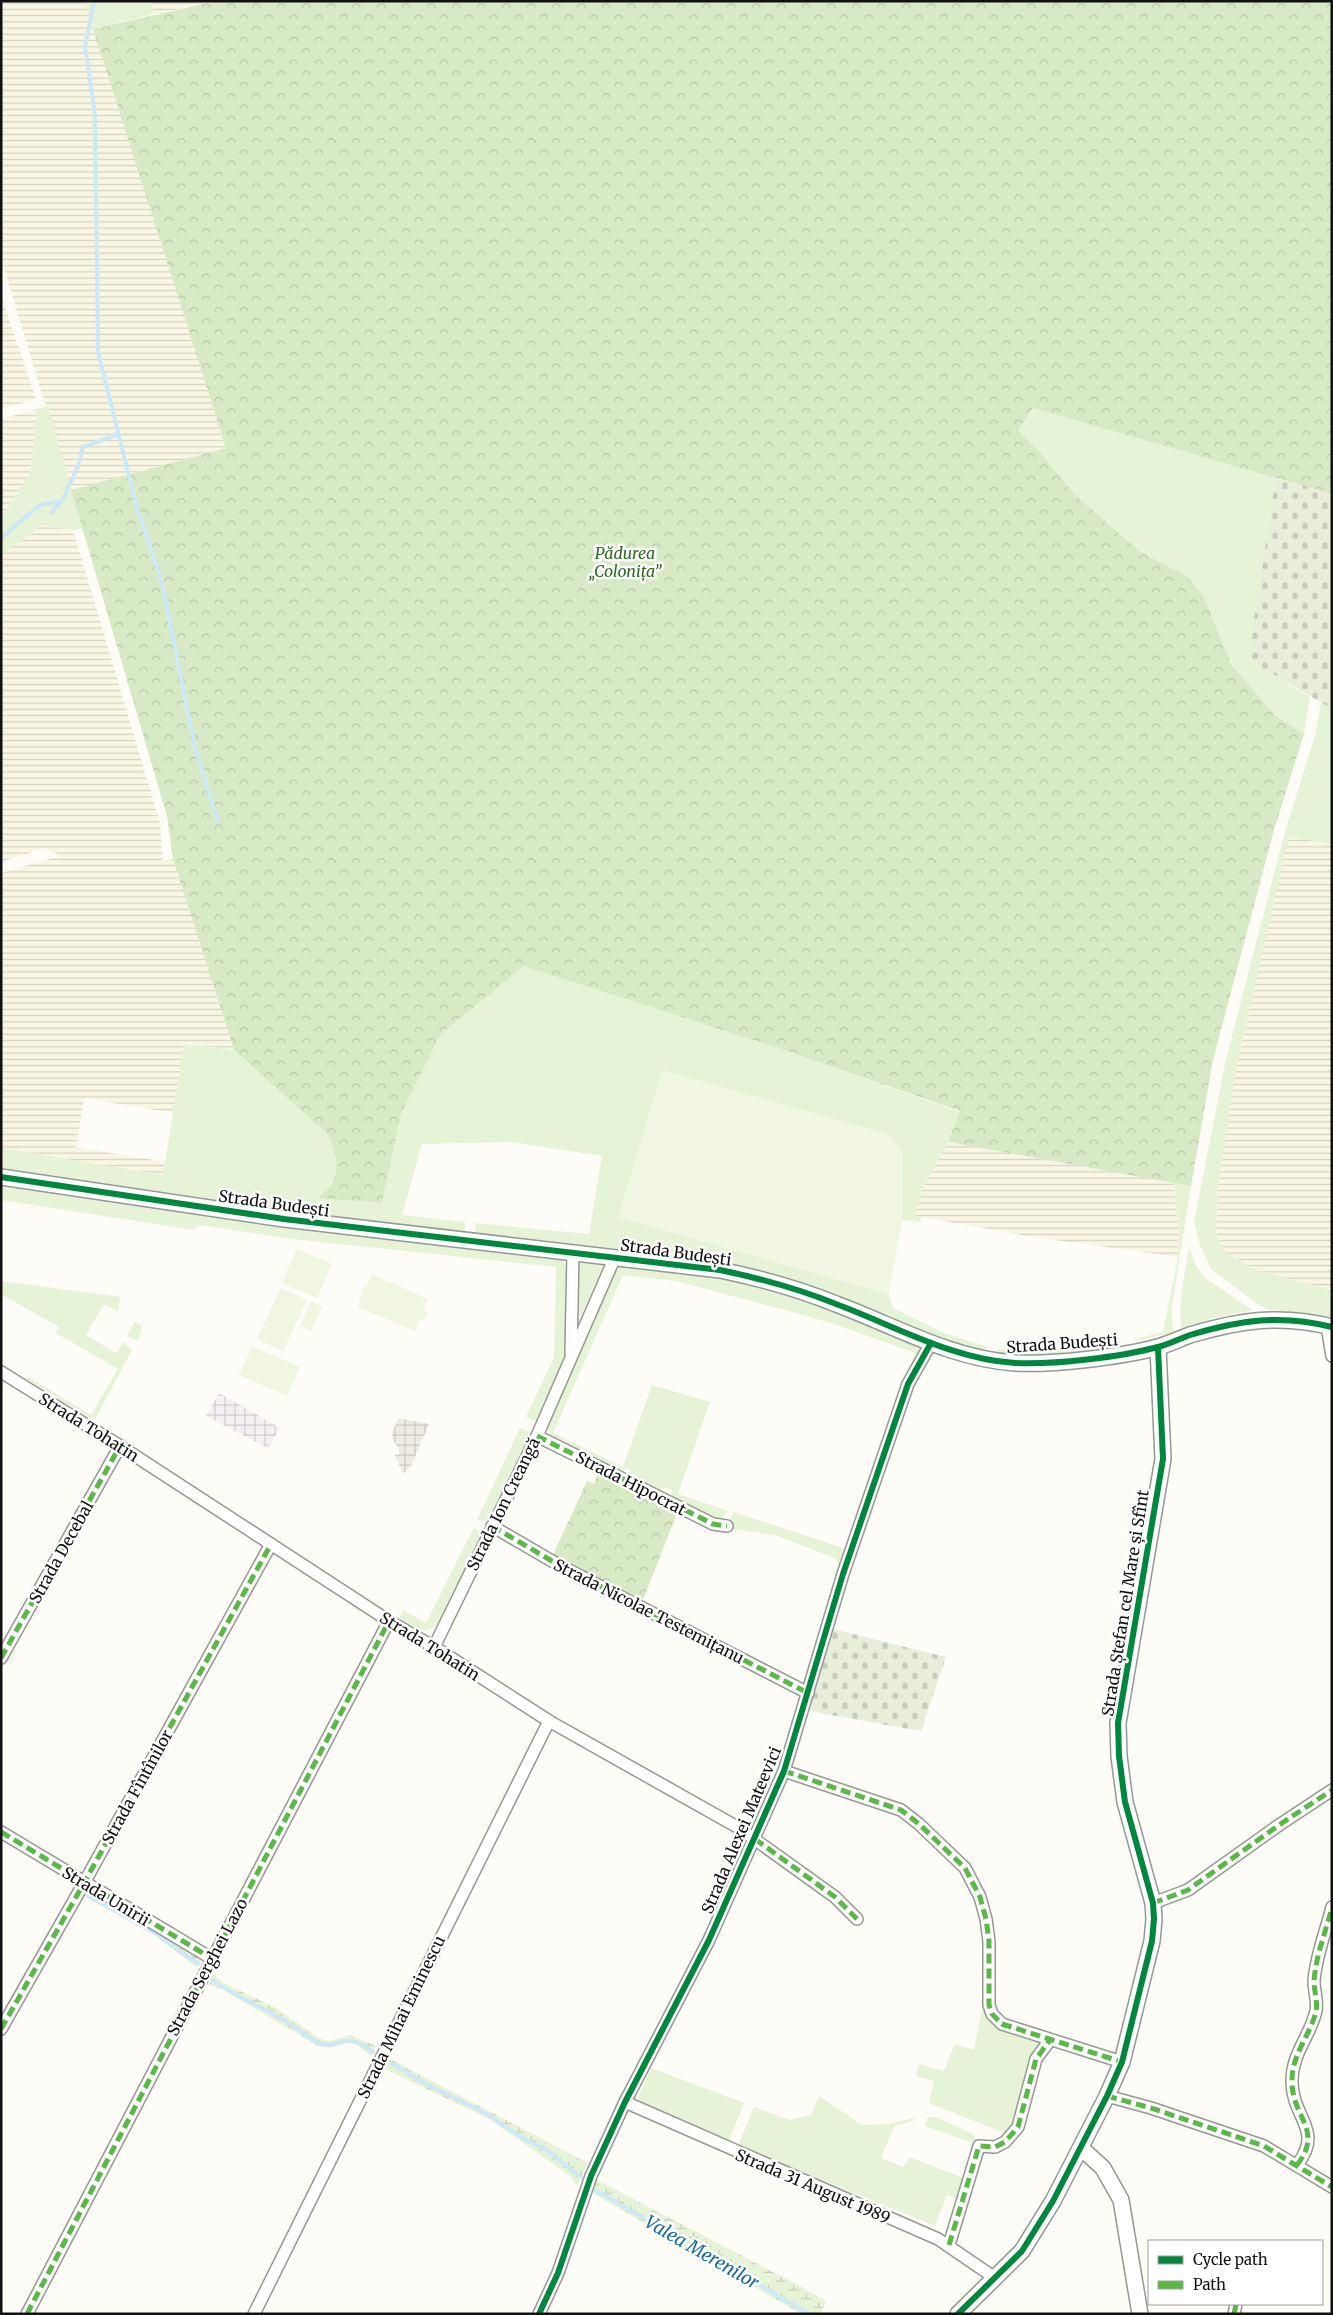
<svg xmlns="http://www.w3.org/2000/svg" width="1333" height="2315" font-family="Merriweather,serif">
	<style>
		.industrial { fill: url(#industrial-grid) }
		.farmland { fill: url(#farmland-rules) }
		.green { fill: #e7f3d7 }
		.forest { fill: url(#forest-crowns) }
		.wetland { fill: url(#wetland-marsh) }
		.cemetery { fill: url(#cemetery-stones) }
		.pitch { fill: #f0f6e1 }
		.plaza { fill: url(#plaza-grid) }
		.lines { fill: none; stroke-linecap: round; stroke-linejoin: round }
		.stream { stroke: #cde8f7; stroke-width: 4 }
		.minor-casing { stroke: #979795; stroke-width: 14 }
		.tertiary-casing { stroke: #979795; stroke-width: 18 }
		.minor { stroke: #fffffe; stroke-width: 11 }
		.tertiary { stroke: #fffffe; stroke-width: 15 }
		.quiet { stroke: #58b947; stroke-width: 5; stroke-dasharray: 10 5; stroke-linecap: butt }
		.cycleway-casing { stroke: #fff; stroke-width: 9 }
		.cycleway { stroke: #00873e; stroke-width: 6 }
		.labels { text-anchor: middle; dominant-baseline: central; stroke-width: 5; stroke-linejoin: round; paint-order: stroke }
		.park-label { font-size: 16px; font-style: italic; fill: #2f6b1f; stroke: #fff }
		.street-label { font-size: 16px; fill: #111; stroke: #fff }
		.water-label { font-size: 18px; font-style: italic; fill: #1768a6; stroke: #fff }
	</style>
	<defs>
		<pattern id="industrial-grid" width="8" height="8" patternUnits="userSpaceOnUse" patternTransform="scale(1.25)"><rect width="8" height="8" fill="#f5f0f3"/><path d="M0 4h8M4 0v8" fill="none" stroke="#d1cdcf"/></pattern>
		<pattern id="farmland-rules" width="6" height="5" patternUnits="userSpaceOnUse" patternTransform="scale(1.25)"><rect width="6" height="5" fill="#f9f7e4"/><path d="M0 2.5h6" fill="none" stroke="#d4d3c3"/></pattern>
		<pattern id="forest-crowns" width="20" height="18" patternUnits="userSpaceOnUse" patternTransform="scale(1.25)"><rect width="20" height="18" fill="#d8eac5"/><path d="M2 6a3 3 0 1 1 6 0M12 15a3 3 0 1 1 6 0" fill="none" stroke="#b8c8a8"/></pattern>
		<pattern id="wetland-marsh" width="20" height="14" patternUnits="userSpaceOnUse" patternTransform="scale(1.25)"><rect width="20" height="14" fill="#e7f3d7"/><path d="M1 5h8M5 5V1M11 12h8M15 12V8" fill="none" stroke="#c5cfb8"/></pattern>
		<pattern id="cemetery-stones" width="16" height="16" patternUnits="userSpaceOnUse" patternTransform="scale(1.25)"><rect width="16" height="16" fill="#e9eedb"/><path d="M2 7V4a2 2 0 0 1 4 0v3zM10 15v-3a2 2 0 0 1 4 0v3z" fill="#c7cbbb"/></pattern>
		<pattern id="plaza-grid" width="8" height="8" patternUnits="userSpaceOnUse" patternTransform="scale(1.25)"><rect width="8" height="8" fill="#edebe2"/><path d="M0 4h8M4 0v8" fill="none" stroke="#cac8c1"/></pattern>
	</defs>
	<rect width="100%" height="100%" fill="#fdfcf7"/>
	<!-- industrial -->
	<path class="industrial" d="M219,1393L280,1428L268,1448L206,1416Z"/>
	<!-- farmland -->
	<g class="farmland">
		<path d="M1,1H85L226,448L71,490L1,258Z"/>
		<path d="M151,1H216L154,14Z"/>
		<path d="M1,295L36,399L1,409Z"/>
		<path d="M37,409L30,473L6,511L1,516V419Z"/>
		<path d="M42,525L73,530L160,823L163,861L173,859L234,1050L184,1044L174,1113L84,1098L76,1147L165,1162L163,1176L1,1148V873L61,856L45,848L1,862V555Z"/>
		<path d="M1289,836L1332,844V1290L1256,1270L1223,1250L1216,1233L1218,1186L1237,1064Z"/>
		<path d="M948,1142L1173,1182L1179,1229L1178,1257L1033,1237L916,1216L919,1195L927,1177Z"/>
	</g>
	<!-- green -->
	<g class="green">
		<path d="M85,1H151L154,14L93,29Z"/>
		<path d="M48,406L83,528L73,530L42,525L1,555V516L6,511L30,473L37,409Z"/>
		<path d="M1033,408L1276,477L1249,651L1251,661L1310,697L1304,734L1275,715L1231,664L1203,595L1187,576L1139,551L1074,494L1038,450L1018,430Z"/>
		<path d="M1321,703L1332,709V844L1289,837L1237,1064L1218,1186L1216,1233L1223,1250L1256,1270L1332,1290V1318L1266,1309L1254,1301L1211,1269L1200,1245L1194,1222L1226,1059L1284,835L1315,736Z"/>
		<path d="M524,965L775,1047L960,1112C956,1121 953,1131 948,1141C935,1169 921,1183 916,1215L921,1217L920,1222L902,1220V1150L618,1217L889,1294L893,1308L944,1333L988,1347L983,1352L941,1340L795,1280L729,1263L664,1253L476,1235L475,1223L589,1234L602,1156L512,1142L422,1144L402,1215L465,1222V1234L376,1223L1,1168V1148L163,1175L184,1044L234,1050L327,1134C336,1149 340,1167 332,1184C329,1189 322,1194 318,1198L382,1203L401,1114L441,1034Z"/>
		<path d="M1173,1182L1191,1186L1172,1306V1323L1174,1332L1136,1341L1135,1339L1163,1332L1178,1257L1179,1229Z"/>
		<path d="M1,1184L281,1228L559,1258L568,1267L564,1360L536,1422L526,1417L554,1357L556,1267L292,1239L200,1225L194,1230L1,1200Z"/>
		<path d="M1189,1248L1196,1266L1205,1278L1252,1310L1209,1319L1182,1330C1177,1302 1185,1276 1189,1248Z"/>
		<path d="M581,1262L600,1264L603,1267L581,1316L577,1313L579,1266Z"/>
		<path d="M623,1263C669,1270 717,1273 762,1286C817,1302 869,1325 922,1346L918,1354L831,1323L785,1310L676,1281L623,1275L553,1433L623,1467L652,1385L710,1402L678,1494L729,1511L721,1519L716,1521L671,1497L672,1491L664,1487L658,1492L628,1476L631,1470L626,1468L622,1473L555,1440L549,1433L548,1425L616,1271Z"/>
		<path d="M1,1281L120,1297L118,1312L104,1304L86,1335L116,1353L123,1342L132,1350L95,1419L89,1418L27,1379L28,1377L91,1415L118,1369L56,1333L59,1327L1,1294Z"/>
		<path d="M135,1322L141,1325L142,1329L138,1341L127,1336Z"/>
		<path d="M1121,1341L1118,1346C1077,1353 1038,1356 996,1354L997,1349L1071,1348Z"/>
		<path d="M520,1428L531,1433L492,1516L486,1521L477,1520Z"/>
		<path d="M734,1512L846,1549L839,1565L835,1558L775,1535L725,1528Z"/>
		<path d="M474,1527L483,1534L439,1624C422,1636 415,1629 399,1620L403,1610L426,1623Z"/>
		<path d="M982,2008L1002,2031L1039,2043C1035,2051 1028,2059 1026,2068C1021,2086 1024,2122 1007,2134L929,2103L934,2081L916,2076L919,2064L944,2071L955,2044L974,2050Z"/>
		<path d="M651,2068L744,2103L729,2140L641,2104L638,2097Z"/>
		<path d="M819,2096L862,2125L888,2124L914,2118L913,2121L894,2126L881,2158L904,2167L909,2157L964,2178L958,2199L947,2195L935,2226L738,2146L754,2107L789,2120L811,2115Z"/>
		<path d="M928,2117H936L973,2134L975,2139L970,2142L925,2126Z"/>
	</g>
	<!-- forest -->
	<g class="forest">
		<path d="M216,1H1332V494L1033,408L1018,430L1038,450L1074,494L1139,551L1187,576L1203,595L1231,664L1275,715L1304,734L1274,830L1213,1060L1191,1186L948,1142L960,1111L775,1047L524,966L441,1034L401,1114L382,1203L317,1198C322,1194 329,1189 332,1184C340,1167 336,1149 327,1134L234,1050L173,859L167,816L71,490L226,448L93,29Z"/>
		<path d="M598,1473L673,1509L676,1516L643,1600L553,1555L587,1481L594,1484Z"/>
	</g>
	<!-- wetland -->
	<g class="wetland">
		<path d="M88,1890L193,1951L200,1961L196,1967L150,1932L85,1895Z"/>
		<path d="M213,1974L224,1983L276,2008L319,2038L329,2041L350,2035L376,2046L371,2056L357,2045L347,2042L330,2048L316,2045L224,1990L209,1985Z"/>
		<path d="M390,2059L588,2163L577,2186L570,2176L489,2119L385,2069Z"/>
		<path d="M597,2180L798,2285L826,2301L821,2312L824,2314H801L592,2193Z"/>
	</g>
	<!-- cemetery -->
	<g class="cemetery">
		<path d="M1276,477L1332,494V709L1251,661L1249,651Z"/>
		<path d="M833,1629L946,1657L921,1731L808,1711Z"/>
	</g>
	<!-- pitch -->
	<g class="pitch">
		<path d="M662,1070L888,1134L902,1150V1220L889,1294L618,1217Z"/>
		<path d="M297,1249L332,1264L317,1298L282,1283Z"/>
		<path d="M372,1274L428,1299L423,1310L428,1313L424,1321L420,1319L415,1331L358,1307L364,1285H367Z"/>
		<path d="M281,1288L307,1300L283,1351L257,1339Z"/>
		<path d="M311,1301L322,1306L311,1331L300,1326Z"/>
		<path d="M252,1346L300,1367L287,1396L239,1375Z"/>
	</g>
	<!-- plaza -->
	<path class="plaza" d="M399,1418L429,1424L411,1466L403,1474L395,1455L399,1454V1449L393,1440L392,1432Z"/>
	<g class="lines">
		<!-- stream -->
		<g class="stream">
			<path d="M94,1L85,47L95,115L98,352L136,504L161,579L195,748L218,822"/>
			<path d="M51,513L61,502"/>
			<path d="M1,538L40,505L62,501L78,466L83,447L119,434"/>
			<path d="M88,1896L155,1933L198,1964"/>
			<path d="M212,1980C234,1996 262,2007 285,2021C296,2027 306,2037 317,2042C339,2053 342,2027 373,2052"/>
			<path d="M391,2063L422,2082L485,2113L524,2139L545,2149L581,2177"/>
			<path d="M595,2190L809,2314"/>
		</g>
		<!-- minor casing -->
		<g class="minor-casing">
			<g id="minor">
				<path d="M1327,1326L1332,1356"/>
				<path d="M571,1353L573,1253"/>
				<path d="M1,1372L120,1446L389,1621L434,1647L549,1721L739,1828L835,1897L857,1919"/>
				<path d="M537,1436L713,1524L727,1526"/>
				<path d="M492,1526L557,1564L808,1693"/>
				<path d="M434,1647L537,1436L615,1257"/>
				<path d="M1,1658L120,1446"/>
				<path d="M784,1771L901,1810L919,1824L965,1868L980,1897L986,1919L989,1941V2005L992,2014L1002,2024L1122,2062"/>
				<path d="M1,1832L211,1958"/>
				<path d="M1153,1903L1188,1890L1279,1825L1332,1790"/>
				<path d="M1,2029L84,1883L271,1544"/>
				<path d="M1107,2096L1151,2108L1264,2146L1332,2187"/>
				<path d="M625,2102L938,2239L995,2278"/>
				<path d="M1297,2165C1324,2130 1293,2119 1292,2083C1291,2054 1310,2037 1316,2011C1318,2002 1314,1991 1314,1981C1316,1955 1326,1931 1332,1907"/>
				<path d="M949,2245L979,2146L995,2147L1005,2142L1018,2127L1036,2059L1050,2040"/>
				<path d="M27,2314L389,1621"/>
				<path d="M254,2314L549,1721"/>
				<path d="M539,2314L558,2273L591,2176L625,2102L709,1940L784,1771L843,1574L908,1384L931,1343"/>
				<path d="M1234,2314L1236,2304"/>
			</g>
		</g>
		<!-- tertiary casing -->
		<g class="tertiary-casing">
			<g id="tertiary">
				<path d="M1,1177L284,1219L720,1270C759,1278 799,1289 836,1304C895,1326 952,1359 1015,1363C1053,1365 1121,1357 1158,1347C1169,1344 1179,1339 1190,1335C1240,1320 1281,1314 1332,1327"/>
				<path d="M1081,2148L1103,2168L1121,2200L1140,2314"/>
				<path d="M958,2314L1022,2251L1053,2201L1107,2096L1122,2062L1152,1941L1154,1919L1153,1903L1125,1802L1119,1756L1118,1723L1163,1459L1158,1347"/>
			</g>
		</g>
		<!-- minor -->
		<use href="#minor" class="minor"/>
		<!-- tertiary -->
		<use href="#tertiary" class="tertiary"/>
		<!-- quiet -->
		<g class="quiet">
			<path d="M537,1436L713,1524L727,1526"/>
			<path d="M492,1526L557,1564L808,1693"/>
			<path d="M1,1658L120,1446"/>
			<path d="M784,1771L901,1810L919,1824L965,1868L980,1897L986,1919L989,1941V2005L992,2014L1002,2024L1122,2062"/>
			<path d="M1,1832L211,1958"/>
			<path d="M755,1839L835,1897L857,1919"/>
			<path d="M1153,1903L1188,1890L1279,1825L1332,1790"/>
			<path d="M1,2029L84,1883L271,1544"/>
			<path d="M1107,2096L1151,2108L1264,2146L1332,2187"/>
			<path d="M1297,2165C1324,2130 1293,2119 1292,2083C1291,2054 1310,2037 1316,2011C1318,2002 1314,1991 1314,1981C1316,1955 1326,1931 1332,1907"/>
			<path d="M949,2245L979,2146L995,2147L1005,2142L1018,2127L1036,2059L1050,2040"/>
			<path d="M27,2314L389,1621"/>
			<path d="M1234,2314L1236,2304"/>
		</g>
		<!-- cycleway casing -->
		<g class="cycleway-casing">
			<g id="cycleway">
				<path d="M1,1177L284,1219L720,1270C759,1278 799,1289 836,1304C895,1326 952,1359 1015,1363C1053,1365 1121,1357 1158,1347C1169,1344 1179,1339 1190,1335C1240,1320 1281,1314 1332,1327"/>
				<path d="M539,2314L558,2273L591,2176L625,2102L709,1940L784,1771L843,1574L908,1384L931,1343"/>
				<path d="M958,2314L1022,2251L1053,2201L1107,2096L1122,2062L1152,1941L1154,1919L1153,1903L1125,1802L1119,1756L1118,1723L1163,1459L1158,1347"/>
			</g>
		</g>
		<!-- cycleway -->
		<use href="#cycleway" class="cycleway"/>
	</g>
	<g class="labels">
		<!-- park labels -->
		<g class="park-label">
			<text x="625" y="553">Pădurea<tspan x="625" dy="18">„Colonița”</tspan></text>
		</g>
		<!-- street labels -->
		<g class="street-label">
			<text transform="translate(274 1203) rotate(8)">Strada Budești</text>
			<text transform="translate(676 1252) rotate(8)">Strada Budești</text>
			<text transform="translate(1062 1343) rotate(-4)">Strada Budești</text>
			<text transform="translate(89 1427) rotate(32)">Strada Tohatin</text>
			<text transform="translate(631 1483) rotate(27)">Strada Hipocrat</text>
			<text transform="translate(503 1504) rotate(-64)">Strada Ion Creangă</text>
			<text transform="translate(61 1552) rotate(-61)">Strada Decebal</text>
			<text transform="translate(1125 1603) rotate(-81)">Strada Ștefan cel Mare și Sfînt</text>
			<text transform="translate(649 1611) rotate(27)">Strada Nicolae Testemițanu</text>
			<text transform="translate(430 1646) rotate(32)">Strada Tohatin</text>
			<text transform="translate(137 1787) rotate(-61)">Strada Fîntînilor</text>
			<text transform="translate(741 1830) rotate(-67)">Strada Alexei Mateevici</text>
			<text transform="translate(106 1896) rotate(31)">Strada Unirii</text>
			<text transform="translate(207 1967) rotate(-62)">Strada Serghei Lazo</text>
			<text transform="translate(401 2017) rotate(-64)">Strada Mihai Eminescu</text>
			<text transform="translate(813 2186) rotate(23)">Strada 31 August 1989</text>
		</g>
		<!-- water labels -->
		<g class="water-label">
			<text transform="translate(702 2252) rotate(30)">Valea Merenilor</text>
		</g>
	</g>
	<!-- border -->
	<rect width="1333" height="2315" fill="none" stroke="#111111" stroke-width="5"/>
	<!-- legend -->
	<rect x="1148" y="2240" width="175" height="65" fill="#ffffff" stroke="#a0a0a0"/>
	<rect x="1158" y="2256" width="25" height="8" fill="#00873e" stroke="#a0a0a0"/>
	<text x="1193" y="2265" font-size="15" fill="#111111">Cycle path</text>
	<rect x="1158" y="2281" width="25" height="8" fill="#58b947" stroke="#a0a0a0"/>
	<text x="1193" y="2290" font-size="15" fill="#111111">Path</text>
</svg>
